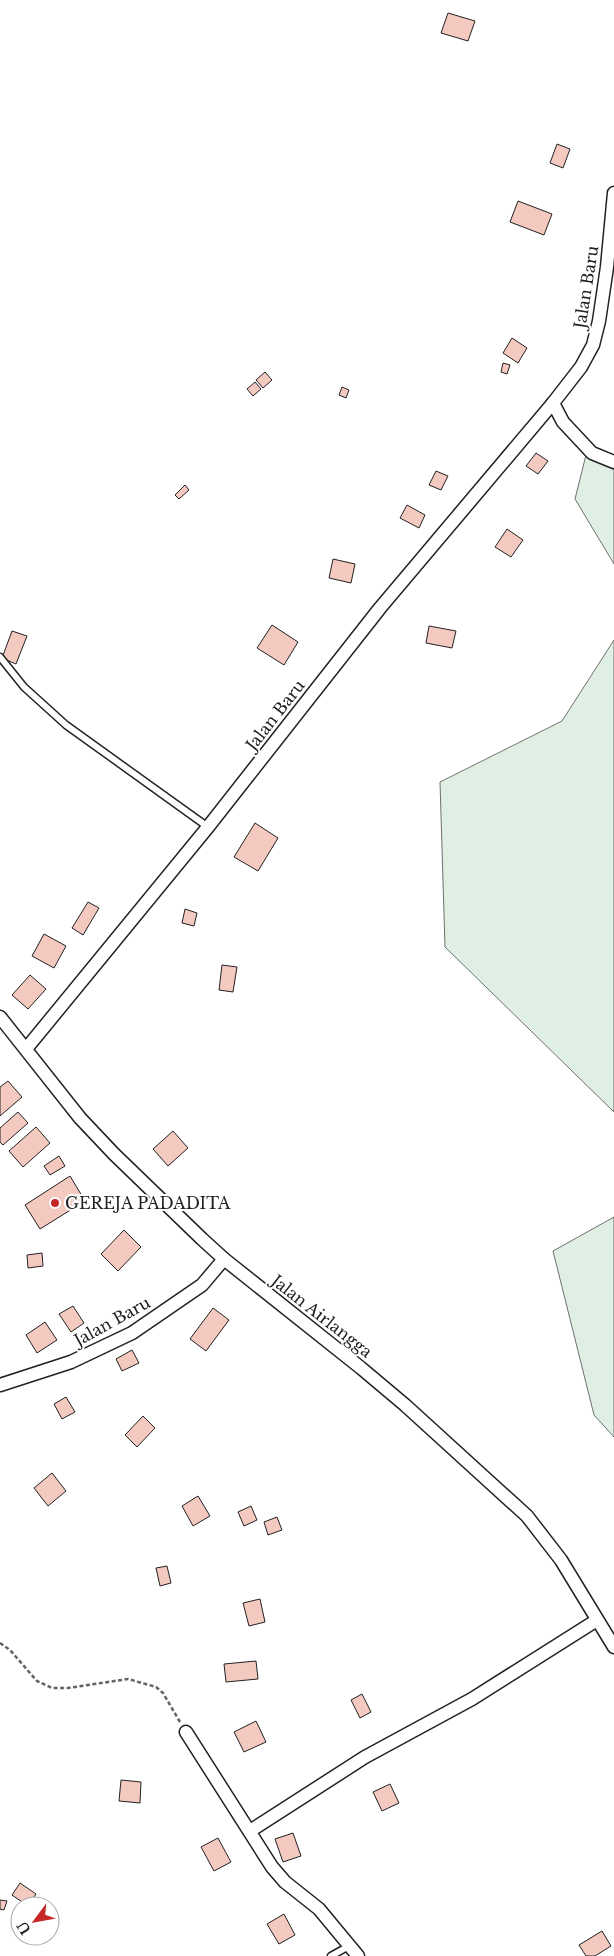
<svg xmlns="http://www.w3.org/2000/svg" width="614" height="1956" font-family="'Libre Baskerville',serif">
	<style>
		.green { fill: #e0efe3; stroke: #6f6f6f }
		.building { fill: #f3c9c0; stroke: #222 }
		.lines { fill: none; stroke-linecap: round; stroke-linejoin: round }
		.service-casing { stroke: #222; stroke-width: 9 }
		.minor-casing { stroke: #222; stroke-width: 15 }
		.path { stroke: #646464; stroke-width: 2.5; stroke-dasharray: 4 2.5; stroke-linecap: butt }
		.service { stroke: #fff; stroke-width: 6 }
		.minor { stroke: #fff; stroke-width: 12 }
		.poi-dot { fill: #c62828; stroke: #fff; stroke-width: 2 }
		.labels { text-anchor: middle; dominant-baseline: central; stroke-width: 4; stroke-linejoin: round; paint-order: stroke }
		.street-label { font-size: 16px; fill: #222; stroke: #fff }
		.poi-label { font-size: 16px; fill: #222; stroke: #fff; text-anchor: start }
	</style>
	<rect width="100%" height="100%" fill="#fff"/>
	<!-- green -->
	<g class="green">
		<path d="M586,455L614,465V564L575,499Z"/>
		<path d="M614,640V1112L445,947L440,782L562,721Z"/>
		<path d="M614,1217V1437L594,1415L553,1251Z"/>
	</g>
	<!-- building -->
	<g class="building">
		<path d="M448,13L475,21L468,41L441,33Z"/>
		<path d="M557,144L570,149L563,168L550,163Z"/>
		<path d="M518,201L552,214L544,235L510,222Z"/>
		<path d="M512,338L527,348L518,363L503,353Z"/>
		<path d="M503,363L510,365L507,374L501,372Z"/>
		<path d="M265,372L272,380L263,388L256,380Z"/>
		<path d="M255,382L261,389L253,396L247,389Z"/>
		<path d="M342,387L349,390L346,398L339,395Z"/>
		<path d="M536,453L548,461L538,474L526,466Z"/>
		<path d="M436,471L448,476L441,490L429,485Z"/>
		<path d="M185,485L189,490L179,499L175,495Z"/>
		<path d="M407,505L425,515L419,528L400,518Z"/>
		<path d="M507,529L523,540L511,557L495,547Z"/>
		<path d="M333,559L355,564L351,583L329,578Z"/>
		<path d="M272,625L298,642L284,665L257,648Z"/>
		<path d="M429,626L456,631L452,648L426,643Z"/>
		<path d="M12,631L27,636L16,664L2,658Z"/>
		<path d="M255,823L278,838L258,871L234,857Z"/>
		<path d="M88,902L99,908L83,935L72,928Z"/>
		<path d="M185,909L197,913L194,926L182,923Z"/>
		<path d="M44,934L66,946L54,968L32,956Z"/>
		<path d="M222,965L237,967L233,992L219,990Z"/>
		<path d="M30,975L46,989L28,1009L12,995Z"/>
		<path d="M8,1081L22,1097L0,1116V1087Z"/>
		<path d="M18,1112L28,1123L3,1145L0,1142V1128Z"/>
		<path d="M36,1127L50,1143L23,1167L9,1151Z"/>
		<path d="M173,1131L188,1148L168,1166L153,1149Z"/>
		<path d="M59,1156L65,1166L50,1175L44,1166Z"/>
		<path d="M70,1176L85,1201L40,1229L25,1205Z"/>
		<path d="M124,1230L141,1247L118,1271L101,1254Z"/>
		<path d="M42,1253L43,1266L28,1268L27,1255Z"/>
		<path d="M73,1306L84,1323L71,1332L59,1314Z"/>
		<path d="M213,1308L229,1320L206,1351L190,1339Z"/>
		<path d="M45,1322L57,1340L37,1353L26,1335Z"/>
		<path d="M132,1350L139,1363L122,1371L116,1359Z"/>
		<path d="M66,1397L75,1412L62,1419L54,1404Z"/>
		<path d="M143,1416L155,1428L137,1447L125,1435Z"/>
		<path d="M52,1473L66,1491L48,1506L34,1488Z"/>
		<path d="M198,1496L210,1516L193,1526L182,1506Z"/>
		<path d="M251,1506L257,1520L244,1526L238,1512Z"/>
		<path d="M277,1517L282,1530L268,1535L264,1522Z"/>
		<path d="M167,1566L171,1583L160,1586L156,1568Z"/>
		<path d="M260,1599L265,1622L249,1626L243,1603Z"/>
		<path d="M256,1661L258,1679L226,1682L224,1664Z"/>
		<path d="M362,1694L371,1712L360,1718L351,1700Z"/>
		<path d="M256,1721L266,1742L244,1752L234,1732Z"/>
		<path d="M121,1780L141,1782L140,1803L119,1801Z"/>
		<path d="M390,1784L399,1803L382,1811L373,1792Z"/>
		<path d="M293,1833L301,1856L283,1862L275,1839Z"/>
		<path d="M218,1838L231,1862L214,1871L201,1847Z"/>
		<path d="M20,1883L36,1894L28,1906L12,1895Z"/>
		<path d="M0,1900L7,1901L4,1910L0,1909Z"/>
		<path d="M284,1914L295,1935L279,1944L267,1924Z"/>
		<path d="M602,1931L611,1946L595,1956H586L579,1945Z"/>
	</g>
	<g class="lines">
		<!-- service casing -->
		<g class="service-casing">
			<g id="service">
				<path d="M0,657L24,687L66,725L208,827"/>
				<path d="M331,1956L349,1946"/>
			</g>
		</g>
		<!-- minor casing -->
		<g class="minor-casing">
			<g id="minor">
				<path d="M553,403L563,422L592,453L614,462"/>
				<path d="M0,1017L80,1118L114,1154L202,1239L224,1259L361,1368L405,1405L527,1516L561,1560L614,1647"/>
				<path d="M26,1049L208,827L380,608L553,403L581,367L593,345L599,321L607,267L614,193"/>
				<path d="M0,1385L71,1362L132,1333L202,1285L224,1259"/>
				<path d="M186,1732L272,1867L285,1882L319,1909L358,1956"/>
				<path d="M250,1831L365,1757L472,1699L597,1620"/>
			</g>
		</g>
		<!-- path -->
		<path class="path" d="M0,1643L10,1650L37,1681L52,1688H68L128,1679L156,1687L163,1693L180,1722"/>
		<!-- service -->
		<use href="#service" class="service"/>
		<!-- minor -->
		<use href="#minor" class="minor"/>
	</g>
	<!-- markers -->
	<circle class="poi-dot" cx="55" cy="1203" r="5"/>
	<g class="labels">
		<!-- street labels -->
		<g class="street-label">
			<text transform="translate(586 287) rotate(-81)">Jalan Baru</text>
			<text transform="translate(275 715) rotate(-52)">Jalan Baru</text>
			<text transform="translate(322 1316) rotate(38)">Jalan Airlangga</text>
			<text transform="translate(112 1321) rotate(-29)">Jalan Baru</text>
		</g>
		<!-- poi labels -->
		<g class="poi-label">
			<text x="65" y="1203">GEREJA PADADITA</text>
		</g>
	</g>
	<!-- north arrow -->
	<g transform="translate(35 1921) rotate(238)"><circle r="24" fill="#ffffff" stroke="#a7a7a7"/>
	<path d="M0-4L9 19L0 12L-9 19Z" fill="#c62828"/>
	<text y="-8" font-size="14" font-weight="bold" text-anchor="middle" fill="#222222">U</text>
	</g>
</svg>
